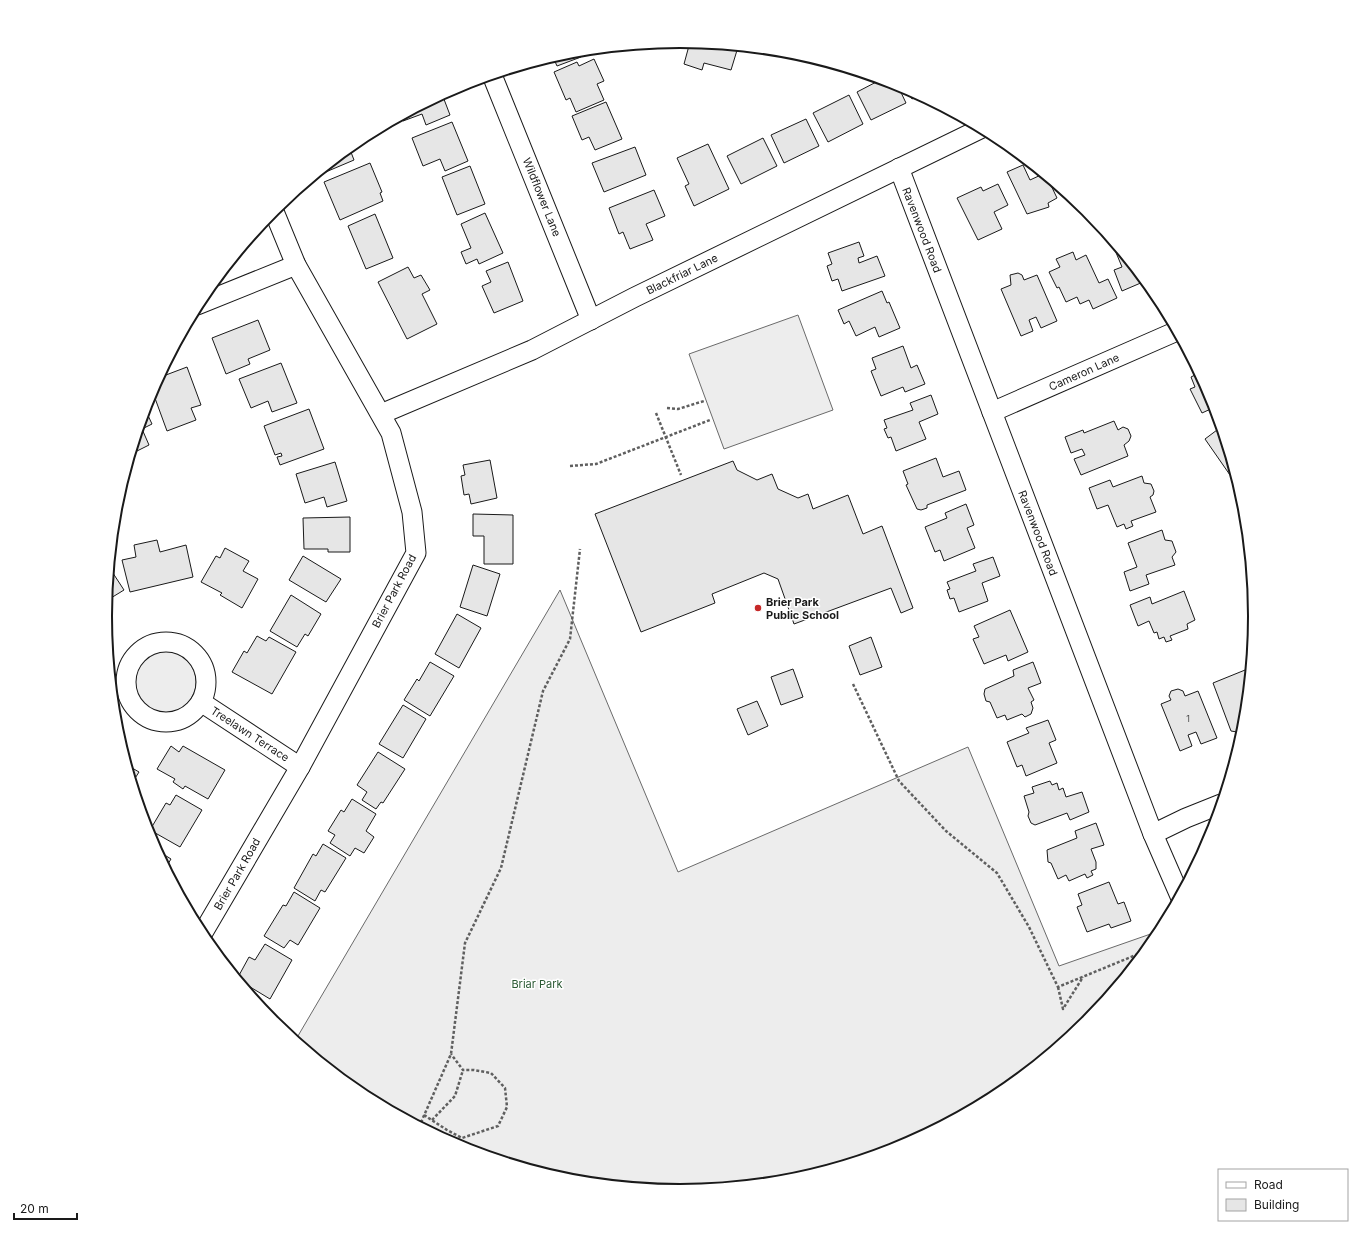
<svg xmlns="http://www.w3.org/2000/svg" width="1360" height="1233" font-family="Inter,sans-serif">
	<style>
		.built { fill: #ededed; stroke: #6a6a6a }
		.building { fill: #e6e6e6; stroke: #1a1a1a }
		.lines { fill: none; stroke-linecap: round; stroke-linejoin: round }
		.minor-casing { stroke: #1a1a1a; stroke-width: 21 }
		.path { stroke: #5f5f5f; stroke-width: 2.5; stroke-dasharray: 3 2; stroke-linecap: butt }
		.minor { stroke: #fff; stroke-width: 19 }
		.poi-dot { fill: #c62828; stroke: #fff; stroke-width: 1.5 }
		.labels { text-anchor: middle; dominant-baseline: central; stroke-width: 3; stroke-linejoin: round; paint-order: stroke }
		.number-label { font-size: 9px; fill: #4d4d4d }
		.street-label { font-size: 11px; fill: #1a1a1a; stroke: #fff }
		.poi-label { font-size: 11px; font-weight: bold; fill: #1a1a1a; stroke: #fff; text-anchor: start }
		.park-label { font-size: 11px; fill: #2b5a34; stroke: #fff }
		.rim { fill: none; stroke: #1a1a1a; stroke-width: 2 }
	</style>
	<rect width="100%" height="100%" fill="#fff"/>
	<!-- built -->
	<g class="built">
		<path d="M798,315L833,410L724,449L689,354Z"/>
		<path d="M560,590L678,872L968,747L1059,966L1162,930L1158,936L1087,1024L1000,1095L900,1148L792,1181L680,1192L568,1181L460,1148L360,1095L295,1041Z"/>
		<circle cx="165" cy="682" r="31"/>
	</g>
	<!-- building -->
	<g class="building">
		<path d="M690,42L738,47L731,70L704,63L702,70L684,64Z"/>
		<path d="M767,50L779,51L770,55Z"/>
		<path d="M579,51L581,57L557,66L553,57L568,52Z"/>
		<path d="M594,59L604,81L597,84L604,100L576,112L570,98L566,100L554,72L577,62L579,66Z"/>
		<path d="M882,79L897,84L906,103L871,120L857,92Z"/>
		<path d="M907,89L919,95L912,99Z"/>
		<path d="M442,94L450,115L426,125L422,114L403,121L401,116Z"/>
		<path d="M849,95L863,124L828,142L813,113Z"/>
		<path d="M606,102L622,139L595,150L589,137L582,140L572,116Z"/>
		<path d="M806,119L819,146L784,163L771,135Z"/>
		<path d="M452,122L468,161L445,171L440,159L423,166L412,138Z"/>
		<path d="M763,138L777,166L741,184L727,156Z"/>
		<path d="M708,144L729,189L694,206L685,186L689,184L677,158Z"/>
		<path d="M349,147L354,160L321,174L320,171Z"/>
		<path d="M635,147L646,175L604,192L592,163Z"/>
		<path d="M370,163L382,192L380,193L383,201L340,220L324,182Z"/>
		<path d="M1023,165L1030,180L1043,174L1047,177L1057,198L1048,203L1049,207L1027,214L1007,172Z"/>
		<path d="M470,166L485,204L457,215L442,177Z"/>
		<path d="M998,184L1008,205L994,212L1002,229L978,240L957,198L981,187L983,191Z"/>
		<path d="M654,190L665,216L646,224L653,240L630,249L623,232L619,234L609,208Z"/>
		<path d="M485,213L503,253L479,264L477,259L466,264L461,252L471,248L461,224Z"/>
		<path d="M375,214L393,258L366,269L348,226Z"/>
		<path d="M1110,238L1140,274L1143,282L1122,291L1114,270L1122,267Z"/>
		<path d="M859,242L864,256L858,258L859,263L877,256L885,276L842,291L838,279L832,281L827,266L832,264L828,253Z"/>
		<path d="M1073,252L1076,260L1086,255L1099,283L1108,279L1117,298L1093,309L1089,300L1080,304L1077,297L1066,302L1059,287L1057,288L1049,272L1060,267L1056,259Z"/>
		<path d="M508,262L523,301L494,313L482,286L491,282L486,271Z"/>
		<path d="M408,267L414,278L421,275L430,290L422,294L437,324L407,339L378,282Z"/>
		<path d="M1018,273L1022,275L1024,280L1037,275L1057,321L1041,328L1036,317L1029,320L1033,331L1021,336L1001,289L1011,285L1010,275Z"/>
		<path d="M882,291L887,303L889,302L900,328L879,337L875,327L856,336L849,321L844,324L838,310Z"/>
		<path d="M258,320L270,350L248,359L250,364L226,374L212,338Z"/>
		<path d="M903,346L911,368L917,365L925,384L905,392L903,387L881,396L871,371L876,369L872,358Z"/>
		<path d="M281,363L297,403L272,412L268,401L251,408L239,379Z"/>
		<path d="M187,367L201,405L191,408L196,420L167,431L152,390L158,378Z"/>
		<path d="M1199,373L1212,396L1215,407L1202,413L1190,389L1195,387L1191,377Z"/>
		<path d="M931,395L938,414L919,422L926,439L896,451L891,437L888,438L884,429L887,428L884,420L913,410L910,403Z"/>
		<path d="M145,409L152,424L142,429L149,445L131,454Z"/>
		<path d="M309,409L324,449L280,465L277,457L282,456L281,453L275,455L264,426Z"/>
		<path d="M1114,421L1118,430L1123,427L1128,429L1131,436L1129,441L1124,445L1128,456L1081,475L1074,459L1085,455L1082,449L1071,453L1065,437L1083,430L1084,433Z"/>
		<path d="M1221,427L1235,472L1230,475L1205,439Z"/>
		<path d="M936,458L943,477L959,471L966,490L927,505V508L921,510L917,509L906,485L908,484L903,471Z"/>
		<path d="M490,460L497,498L471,504L469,494L464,495L461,476L465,475L463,465Z"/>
		<path d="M733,461L737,470L757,480L772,474L778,489L798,498L808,494L813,509L848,495L863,534L882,526L913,608L901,613L891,588L794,624L778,579L764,573L712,594L715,603L641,632L595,514Z"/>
		<path d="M335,462L347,501L327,507L324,497L305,503L296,474Z"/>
		<path d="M1142,476L1144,483L1151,484L1154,491L1153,495L1150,497L1156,512L1131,521L1133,526L1126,529L1124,524L1117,527L1108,505L1097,509L1089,488L1110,480L1113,487Z"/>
		<path d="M1244,503V504L1246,518L1240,515Z"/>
		<path d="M966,504L974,525L967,528L975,548L944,561L940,550L935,552L925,527L947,518L945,513Z"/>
		<path d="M473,514L513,515V564H484V536H473Z"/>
		<path d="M350,517V552H328V549H304L303,518Z"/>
		<path d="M1162,530L1165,540L1172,541L1176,552L1172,557L1175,565L1146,575L1149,584L1130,591L1124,572L1137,567L1128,543Z"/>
		<path d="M157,540L160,552L186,545L193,577L130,592L122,560L136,557L134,545Z"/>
		<path d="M225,548L249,561L243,571L258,579L242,608L220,595L222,593L201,582L216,556L220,558Z"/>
		<path d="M303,556L341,579L326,602L289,580Z"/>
		<path d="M993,557L1000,576L982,583L988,601L959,612L954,598L950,599L947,590L950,589L947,582L976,571L973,564Z"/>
		<path d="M473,565L500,574L487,616L460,607Z"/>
		<path d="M109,567L124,590L106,601Z"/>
		<path d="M1184,591L1195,620L1187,624L1188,629L1170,636L1172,640L1166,642L1164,637L1159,639L1157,632L1154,633L1149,621L1138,626L1130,605L1150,597L1152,604Z"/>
		<path d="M291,595L321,614L308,636L305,634L297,647L270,631Z"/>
		<path d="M1010,610L1028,652L1008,661L1006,655L984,664L973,639L979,637L974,626Z"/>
		<path d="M457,614L481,628L459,668L435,654Z"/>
		<path d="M257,636L266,641L269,637L296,652L272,694L232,672L244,651L247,653Z"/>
		<path d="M871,637L882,667L860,675L849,646Z"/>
		<path d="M430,662L454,676L430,716L404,700L417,679L419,681Z"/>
		<path d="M1033,662L1041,683L1028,688L1034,700L1031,702L1033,708L1031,714L1025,717L1022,714L1007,720L1005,715L997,718L990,702L986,701L984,694L985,689L1014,676L1013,670Z"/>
		<path d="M1250,668L1244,728L1237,732L1231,731L1213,683Z"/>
		<path d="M793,669L803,697L781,705L771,677Z"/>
		<path d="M1178,689L1183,691L1185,696L1198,691L1217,738L1201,744L1196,732L1188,735L1192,746L1180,751L1161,704L1171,700L1169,696L1171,691Z"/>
		<path d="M757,701L768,726L748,735L737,709Z"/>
		<path d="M403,705L426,719L403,758L379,744Z"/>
		<path d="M1048,720L1056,740L1049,743L1057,763L1026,776L1022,765L1017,767L1007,742L1029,733L1026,728Z"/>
		<path d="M171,746L179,752L183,746L225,770L208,799L185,786L183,789L173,782L175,779L157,769Z"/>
		<path d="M378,752L405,769L383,803L381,802L376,809L362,800L367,792L357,785Z"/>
		<path d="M127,765L139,772L132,783Z"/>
		<path d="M1050,781L1052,785L1057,783L1059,790L1063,788L1066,797L1082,792L1089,812L1070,820L1067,813L1035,825L1031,823L1028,816L1029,812L1024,796L1034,793L1032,787Z"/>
		<path d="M176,795L202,810L180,847L150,830L166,803L170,805Z"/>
		<path d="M352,799L376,814L366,831L374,837L364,853L355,848L350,856L330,843L335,835L328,831L341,810L344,812Z"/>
		<path d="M1096,823L1104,845L1091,849L1096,862V869L1091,871L1093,875L1087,878L1085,874L1069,881L1066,875L1058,879L1051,863L1048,862L1047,850L1077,838L1075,831Z"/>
		<path d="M323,844L346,858L325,892L321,890L315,901L294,888L313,854L316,856Z"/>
		<path d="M155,849L171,859L165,869Z"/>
		<path d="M1109,882L1118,904L1124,902L1131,921L1111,928L1109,924L1087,932L1077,907L1082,905L1078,894Z"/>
		<path d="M294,892L320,908L298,945L290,940L284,948L264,936L283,905L286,906Z"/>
		<path d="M265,944L292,960L270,999L237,979L249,957L255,960Z"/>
	</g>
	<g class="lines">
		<!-- minor casing -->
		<g class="minor-casing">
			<g id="minor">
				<path d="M492,75L591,320"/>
				<path d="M899,168L1153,834L1180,896"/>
				<path d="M197,305L296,265"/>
				<path d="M992,412L1177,331"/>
				<path d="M381,414L532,350L635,297L982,128"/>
				<circle cx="166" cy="682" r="40"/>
				<path d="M201,702L300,767"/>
				<path d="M1153,834L1186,818L1221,804"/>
				<path d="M201,936L300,767L416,553L412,512L391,433L296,265L273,209"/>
			</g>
		</g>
		<!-- path -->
		<g class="path">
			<path d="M667,408L678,409L704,401"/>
			<path d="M656,413L681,475"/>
			<path d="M570,466L596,464L710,420"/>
			<path d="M853,684L899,781L946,831L997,873L1029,927L1058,987L1148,950"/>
			<path d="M1058,987L1063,1009L1083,977"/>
			<path d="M424,1115L447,1130L462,1138L498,1126L507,1107L505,1088L491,1073L474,1070H463L451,1054"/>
			<path d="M432,1120L455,1096L463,1070"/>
			<path d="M419,1127L451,1054L465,943L501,868L543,691L570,639L580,549"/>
		</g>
		<!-- minor -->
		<use href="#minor" class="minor"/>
	</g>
	<!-- markers -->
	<circle class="poi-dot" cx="758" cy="608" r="4"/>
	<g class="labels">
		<!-- number labels -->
		<g class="number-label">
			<text x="1188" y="718">1</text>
		</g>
		<!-- street labels -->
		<g class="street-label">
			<text transform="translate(542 197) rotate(68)">Wildflower Lane</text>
			<text transform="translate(922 230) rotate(69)">Ravenwood Road</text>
			<text transform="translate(682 274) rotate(-26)">Blackfriar Lane</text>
			<text transform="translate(1084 372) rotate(-24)">Cameron Lane</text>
			<text transform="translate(1038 533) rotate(69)">Ravenwood Road</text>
			<text transform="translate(394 591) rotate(-62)">Brier Park Road</text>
			<text transform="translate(250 734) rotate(33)">Treelawn Terrace</text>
			<text transform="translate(237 874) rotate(-60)">Brier Park Road</text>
		</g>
		<!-- poi labels -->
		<g class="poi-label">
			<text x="766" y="602">Brier Park<tspan x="766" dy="13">Public School</tspan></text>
		</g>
		<!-- park labels -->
		<g class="park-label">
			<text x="537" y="984">Briar Park</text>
		</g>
	</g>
	<!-- crop -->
	<path d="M0 0H1360V1233H0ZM112 616a568 568 0 1 1 1136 0a568 568 0 1 1-1136 0Z" fill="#fff" fill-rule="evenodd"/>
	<path class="rim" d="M112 616a568 568 0 1 1 1136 0a568 568 0 1 1-1136 0Z"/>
	<!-- legend -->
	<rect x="1218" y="1169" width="130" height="52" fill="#ffffff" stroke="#a3a3a3"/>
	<rect x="1226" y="1182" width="20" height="6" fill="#ffffff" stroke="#a3a3a3"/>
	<text x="1254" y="1189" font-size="12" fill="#1a1a1a">Road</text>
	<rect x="1226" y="1199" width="20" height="12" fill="#e6e6e6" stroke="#a3a3a3"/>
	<text x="1254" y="1209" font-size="12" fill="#1a1a1a">Building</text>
	<!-- scale -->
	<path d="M14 1213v6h63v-6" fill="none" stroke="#1a1a1a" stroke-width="2"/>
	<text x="20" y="1213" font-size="12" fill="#1a1a1a" stroke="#ffffff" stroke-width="3" paint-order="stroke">20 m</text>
</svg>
